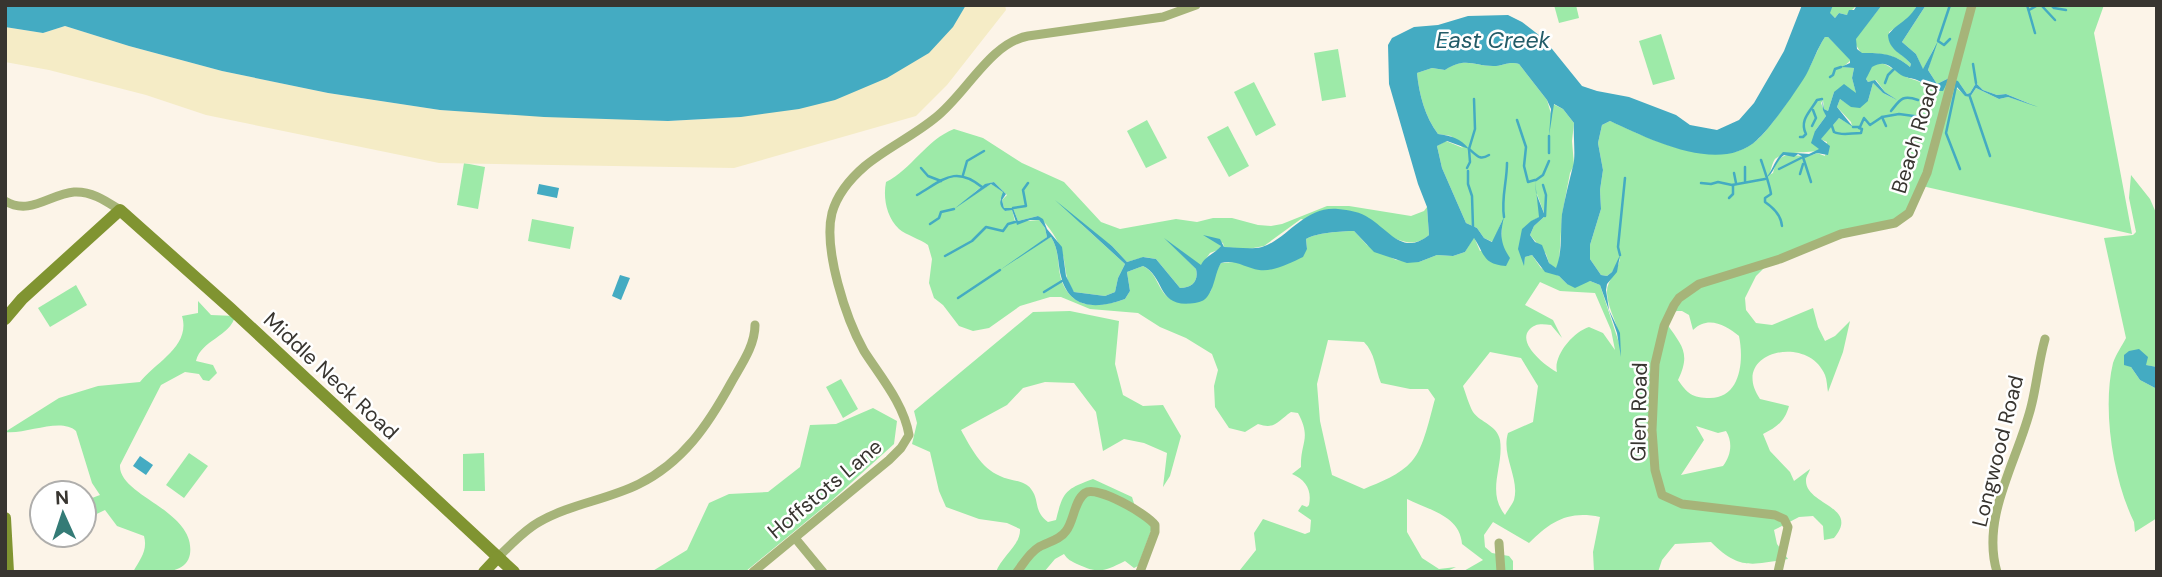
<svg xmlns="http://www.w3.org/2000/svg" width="2162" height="577" font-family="'DM Sans',sans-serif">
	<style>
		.green { fill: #9deaa8; fill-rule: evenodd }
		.sand { fill: #f5ecc6 }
		.water { fill: #44abc2 }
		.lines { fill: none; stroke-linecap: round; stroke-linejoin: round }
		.stream { stroke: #44abc2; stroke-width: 2.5 }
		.street { stroke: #a6b479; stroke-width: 9 }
		.secondary { stroke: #809431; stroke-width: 12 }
		.labels { text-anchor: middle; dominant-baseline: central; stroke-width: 5; stroke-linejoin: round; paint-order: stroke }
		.street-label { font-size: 21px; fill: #383530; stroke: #fff }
		.water-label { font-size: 23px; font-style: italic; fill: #235c68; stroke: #fff }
	</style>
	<rect width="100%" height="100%" fill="#fcf4e8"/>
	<!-- green -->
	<g class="green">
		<path d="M1554,5H1576L1579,18L1559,23Z"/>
		<path d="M1833,5H1857L1847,15L1839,13L1835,18L1829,13Z"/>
		<path d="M1882,5H1917L1911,17L1889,32C1888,51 1901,51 1911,64L1910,67C1894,53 1881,54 1861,53L1856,45L1855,39Z"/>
		<path d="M1926,5H2104L2094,33L2132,234L1922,186L1901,220L1864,228L1770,262L1756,276L1745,298L1746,310L1756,323L1772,325L1813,308L1818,327L1825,341L1835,336L1850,321L1843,352L1828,392C1827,387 1827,380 1825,375C1808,333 1728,352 1760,399L1789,406C1785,421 1777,427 1763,434L1770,451L1790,472L1794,481L1810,469C1809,473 1806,476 1806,480C1805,505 1861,506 1834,538L1824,540L1823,526L1813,516L1799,517L1774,530L1777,544L1788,559C1751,565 1739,570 1711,542L1675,544L1662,560L1658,572H1594L1593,552L1600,517C1568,510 1550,522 1529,543L1493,522L1484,535L1485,547L1492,553L1509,556L1513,561V572H1462L1483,560L1462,544C1460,515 1428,510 1407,499V532L1422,558L1439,569L1456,567L1445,572H1242L1240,570L1256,550L1254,533L1263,519L1305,534L1310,532L1311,520L1298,511L1302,505L1307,507L1309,505C1312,490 1306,480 1292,474L1301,467C1300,442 1312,439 1298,413L1291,412C1278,421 1275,430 1258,424L1245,432L1229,428L1215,407L1214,386L1218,370L1212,354L1186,338L1160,327L1138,313L1090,309L1061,297H1050L1020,306L989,328L973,331L959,326L943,305L934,298L929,283L932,259L928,245C920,239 906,235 899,229C886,217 883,197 886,182C912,169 926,140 954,129L983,138L1022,163L1064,182L1101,222L1120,229L1176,219L1197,222L1213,218H1232L1258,225L1271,226L1282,224L1327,206H1349L1411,216L1424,211L1427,207L1429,235C1417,245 1408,244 1394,238L1301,219L1264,246L1248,249L1224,247L1223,243L1214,240L1221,246L1218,250L1210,253L1201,266L1170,243L1196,269C1199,281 1192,288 1180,288L1156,259L1144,257L1127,262L1112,246L1080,223L1125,264L1118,278L1115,292L1105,296L1074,292C1066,281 1066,272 1064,260C1061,243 1050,227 1038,216L1018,221L1013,208H1004L1002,200L1007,195L994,182C984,184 976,190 969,198L991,184L1004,192L1000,200L1005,211L1012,209L1015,222L1039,220L1045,228L1047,237L1037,245L1051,237C1060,251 1057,265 1061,279C1072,311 1100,308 1125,299L1130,291L1127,272L1143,266C1155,272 1156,282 1163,292C1169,302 1188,306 1198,301C1203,299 1207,294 1211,291L1214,274L1221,263L1235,262L1261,270L1307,249L1306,239C1315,233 1342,231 1354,231L1367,245L1396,260L1419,262L1437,255L1453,256L1465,252L1474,237L1480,251L1501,245L1502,221L1493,242L1484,238L1477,228L1466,223L1442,168L1437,146L1446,141L1463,148L1451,136L1438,134C1425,117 1419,94 1417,73L1432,68L1445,70C1466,56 1474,67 1496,66C1505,65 1509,61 1519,64L1547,100L1552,117L1553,104L1563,109L1574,123L1572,141L1574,165L1570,173L1562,215L1559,263L1556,269L1549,263L1546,254L1530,235L1534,226L1545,216L1537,194L1540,217C1518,226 1517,244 1524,264L1525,257L1532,255L1541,268L1559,276L1567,284L1590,281L1600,285L1620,346C1621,327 1608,312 1607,293C1606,281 1618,273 1620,258L1612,272L1607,276L1601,275L1590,259V245L1601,209L1600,190L1603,170L1598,143L1602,125L1610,121C1648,138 1720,174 1757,140C1770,129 1796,90 1805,75C1813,63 1817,49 1825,37H1828L1851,60L1843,67L1854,68L1852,78L1857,96L1834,92L1828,111L1824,109L1823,100L1821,103L1826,116L1815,131L1824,150C1810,153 1783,151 1775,159C1772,163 1771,171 1769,175L1773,173C1781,142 1798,163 1817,153L1825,156L1827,142L1820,139L1839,118L1852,126L1851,122L1837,107L1840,99L1846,103L1868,101L1873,83L1883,93L1895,99L1885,92L1876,80L1868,82L1866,79C1874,50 1889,68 1904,76C1909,79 1914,79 1920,82C1927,85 1932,90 1939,92L1947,82C1957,86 1961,94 1970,97L1976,88L1999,99L2008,97L2033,105L2006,94L1997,95L1983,90L1976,83L1970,93L1967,94L1960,84L1949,78L1937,84L1928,70L1935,46L1923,70L1916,54L1902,42ZM1540,282L1560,291L1595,293L1611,330L1615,350L1603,333L1589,327C1573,332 1553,356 1557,372C1547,367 1517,344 1529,330C1535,323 1542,324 1551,325L1562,338L1553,320L1525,305ZM1677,311H1682L1689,315L1693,330C1708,315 1726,325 1739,336C1744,360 1741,398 1710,398C1692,398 1687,393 1678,380C1691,353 1682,346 1667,324L1669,314ZM1328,340L1364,342C1375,353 1375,368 1381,383L1410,389H1428L1435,399C1430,416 1424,448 1412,461C1400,475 1380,482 1364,489L1332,475L1320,421L1317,384ZM1490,352L1521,358L1538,386L1533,422L1508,433C1501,456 1520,478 1514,500C1512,505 1507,511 1505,515C1486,491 1504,467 1500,440C1497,425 1481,423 1473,412C1469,405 1466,394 1463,386ZM1696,426L1718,433L1726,431C1733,442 1731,456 1723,466L1681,475L1704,440Z"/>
		<path d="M1661,34L1675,79L1653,85L1639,41Z"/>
		<path d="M1338,49L1346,97L1322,101L1314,53Z"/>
		<path d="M1254,82L1276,125L1256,136L1234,92Z"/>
		<path d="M1147,120L1167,158L1146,168L1127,131Z"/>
		<path d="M1228,126L1249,166L1229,177L1207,137Z"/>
		<path d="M464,163L485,167L478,209L457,205Z"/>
		<path d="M2131,175L2150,199L2157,215V367L2145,365L2131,367L2140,380L2157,389V518L2135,532L2134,522C2113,479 2102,409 2113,363C2116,354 2122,346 2126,338L2104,238L2133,235L2136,232L2129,198Z"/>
		<path d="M532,219L574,227L570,249L528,241Z"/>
		<path d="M76,285L87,305L50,327L38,308Z"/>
		<path d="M198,301L211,315L235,316C231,336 201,340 196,361L213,365L217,373L209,381L203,380L199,374L185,372L161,385L120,465C118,496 196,510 190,554C186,577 151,572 133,572C140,559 148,551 144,536L117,526L105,510L84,520V501L100,495L92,483L76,431C60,417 26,435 5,432L59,398L98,386L140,382C156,362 191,346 182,316L198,313Z"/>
		<path d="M1070,311L1119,321L1115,364L1123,395L1143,406L1163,405L1181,436L1170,476L1163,487L1167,453L1144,443L1124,439L1103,451L1096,412L1074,383L1045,382L1023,388L1007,405L961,430C971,448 981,468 1000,476C1009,481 1025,480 1031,489C1040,500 1033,511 1048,522L1056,520C1063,491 1066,489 1093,479L1132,497L1137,513L1149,522L1152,528L1138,566L1134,568L1125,561C1103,572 1099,574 1077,564C1071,561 1068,560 1064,554L1055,559L1044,572H996C1001,557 1021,545 1020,529L1007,523L979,519L946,507L939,491L930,452L912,444L917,423L914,411L1033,312Z"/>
		<path d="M841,379L858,409L843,418L826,387Z"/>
		<path d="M873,408L897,421L894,444L830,502L745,572H651L687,550L709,503L729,494L768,492L800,467L810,425L836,424Z"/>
		<path d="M189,453L208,466L184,498L166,485Z"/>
		<path d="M484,453L485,491H463V454Z"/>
	</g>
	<!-- sand -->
	<path class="sand" d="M948,5H1005L1006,10L947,85L916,116L734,168L439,163L206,115L146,95L49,70L5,62V27L43,33L65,26L129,46L222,71L328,93L440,110L668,121L741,117Z"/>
	<!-- water -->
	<g class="water">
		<path d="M5,5H966L953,27L929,53L887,78L835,100L799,109L741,117L668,121L544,117L440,110L328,93L222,71L129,46L65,26L43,33L5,27Z"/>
		<path d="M1802,5H1833L1830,13L1835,18L1839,13L1847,15L1849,10H1854L1857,5H1882L1856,39L1857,49L1862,53C1881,53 1894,53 1910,67L1911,64C1902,53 1889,51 1888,35C1897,23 1910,20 1917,5H1926L1902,42L1916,54L1923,69L1938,41L1928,70L1937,84L1949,78L1958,81L1967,94L1970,93L1976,83L1983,90L1997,95L2006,94L2038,107L2008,97L1999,99L1976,88L1970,97L1965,96L1956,86L1947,83L1943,91C1932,92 1927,84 1917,80C1912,78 1906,78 1901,75C1890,67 1886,59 1872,67L1866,79L1868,82L1875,80L1885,92L1897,100L1883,93L1873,83L1868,101L1860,108L1851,107L1840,99L1837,107L1853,127L1839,118L1821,139L1830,146L1828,155L1817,153L1805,158L1798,154L1794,157L1784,155C1775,162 1775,172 1766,178C1773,170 1774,161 1783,152L1809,154L1819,149L1811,143L1815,131L1826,116L1823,110L1822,99L1824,109L1828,111L1834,92L1844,84L1856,93L1852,78L1854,68L1841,67L1850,63V60L1828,37H1825C1817,49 1813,62 1806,75C1797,90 1770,129 1757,140C1720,175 1649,139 1610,121L1602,125L1598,143L1603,170L1600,190L1601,209L1590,245V259L1601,275L1607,276L1612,272L1620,255L1617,272L1607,284L1606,290L1609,310L1620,333L1621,357L1617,333L1600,285L1590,281L1575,288L1567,284L1559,276L1545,272L1532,255L1525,257L1524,266L1518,249L1522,229L1531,221L1539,217L1535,180L1536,193L1545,216L1534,226L1530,235L1535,242L1542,245L1549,263L1556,268C1563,251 1560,232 1562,214C1565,198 1569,182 1573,166C1576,157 1573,135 1574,123L1563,109L1554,104L1549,136L1551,109L1547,100L1519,64C1509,61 1505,65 1496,66C1474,67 1467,56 1445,70L1432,68L1417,73C1419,94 1425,117 1438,134C1452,136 1460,138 1469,149L1447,141L1437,146L1442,168L1466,223L1477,228L1484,238L1492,242L1504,217C1500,234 1500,243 1510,258L1506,266C1482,264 1485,254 1474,238L1465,252L1453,256L1437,255L1419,262L1407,263L1374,252L1354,231C1342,231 1315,233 1306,239L1307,249L1303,257C1290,263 1274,272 1259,270C1246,268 1235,259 1221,263C1215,273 1215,285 1209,294C1206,300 1201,302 1195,303C1156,309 1166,277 1143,266L1127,272L1130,291L1125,299C1100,308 1072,311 1062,280C1057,265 1060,251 1051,237L1000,270L1047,237L1045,228L1039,220H1030L1017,225L1012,210L1005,211C998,205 1000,200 1003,192L991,184L954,209L985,184L994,182L1006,194L1002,200L1004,208H1013L1018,221L1038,216L1043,219L1047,229L1062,247L1066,276L1074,292L1105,296L1115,292L1118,278L1125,264L1055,200L1112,246L1127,262L1143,257L1156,259L1180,288C1192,288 1199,281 1196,269L1164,238L1201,265C1206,255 1215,254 1221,246L1203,235L1220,239L1224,247C1237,247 1249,250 1262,247C1288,239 1304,206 1338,209C1349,210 1361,212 1369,218C1390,231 1403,256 1429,235L1427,207L1418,184L1389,84L1388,45L1392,38L1414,27L1438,25L1468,16L1508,15L1522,22L1544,39L1582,86L1597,91L1629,97L1676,115L1690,125L1717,130L1739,120L1754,103L1784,51Z"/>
		<path d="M539,184L559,188L557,198L537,194Z"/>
		<path d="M620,275L630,278L621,300L612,296Z"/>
		<path d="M2139,349L2148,357L2146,365L2157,367V389L2140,380L2131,367L2124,365V355L2129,351Z"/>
		<path d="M140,456L153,465L146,475L133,466Z"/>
	</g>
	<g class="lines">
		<!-- stream -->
		<g class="stream">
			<path d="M2027,5L2035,33"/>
			<path d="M2041,5L2055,20"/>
			<path d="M2051,5L2054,8L2066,10"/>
			<path d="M2029,10L2038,5"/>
			<path d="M1950,39L1944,45L1938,41L1950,5"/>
			<path d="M1973,64L1976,83"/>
			<path d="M1830,77L1833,75L1835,69L1841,67"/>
			<path d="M1885,83L1888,75L1894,69"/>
			<path d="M1956,86L1946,133L1960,169"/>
			<path d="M1970,97L1990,156"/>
			<path d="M1891,111C1900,100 1902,94 1918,100"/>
			<path d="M1882,117L1886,126"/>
			<path d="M1517,120L1526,147L1524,166L1528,182L1535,180"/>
			<path d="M1812,126L1816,118L1813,110"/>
			<path d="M1832,126L1834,132C1842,136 1851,133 1861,133L1862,129L1859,128"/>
			<path d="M1853,127H1860L1864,118L1870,125L1882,117L1899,114L1921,117"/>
			<path d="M1800,137H1803L1806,134C1799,120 1810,112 1817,100L1822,99"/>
			<path d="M1469,149C1477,155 1479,161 1489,155"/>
			<path d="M1549,153V136"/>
			<path d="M1803,157L1811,182"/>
			<path d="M1761,160C1764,169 1770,186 1771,194L1765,198V202C1774,208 1781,215 1782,226"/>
			<path d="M1745,167V181"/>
			<path d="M921,168L928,176L941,181"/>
			<path d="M1467,168L1470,162L1469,149L1475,129L1474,99"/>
			<path d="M1779,169L1801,158"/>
			<path d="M1468,171V184L1472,196L1473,227"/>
			<path d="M1734,173L1736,183"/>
			<path d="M1800,174L1803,164"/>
			<path d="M963,175L967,161L984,151"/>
			<path d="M1536,180L1543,175L1549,161"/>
			<path d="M1701,183L1711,184L1718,182L1732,185L1765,179"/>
			<path d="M1543,185L1546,195L1545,216"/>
			<path d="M917,195C943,180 955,165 982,187"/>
			<path d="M1729,198L1733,194V185"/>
			<path d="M1013,208L1026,206L1023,190L1028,183"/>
			<path d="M1504,217C1501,198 1507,182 1507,163"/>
			<path d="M930,224L939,218L941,212L954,209"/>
			<path d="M1620,255L1618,247L1625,178"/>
			<path d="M945,256L972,241L986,227L1003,231L1008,224L1015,222"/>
			<path d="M1044,292L1062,281"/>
			<path d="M958,298L1000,270"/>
		</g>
		<!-- street -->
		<g class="street">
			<path d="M5,201C30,216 50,194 74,192C92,191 106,201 120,210"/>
			<path d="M795,538L823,572"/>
			<path d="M1499,543L1501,572"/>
			<path d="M498,557C511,545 523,531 539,522C570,504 607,500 639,484C683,462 708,425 731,383C741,365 755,346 755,325"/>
			<path d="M753,572L889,460L901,448L909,435C904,404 880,376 864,351C846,319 823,249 832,213C837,195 851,178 865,166C887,148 913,136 935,118C966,94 990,43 1028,36L1163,17L1196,5"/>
			<path d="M1017,572C1024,563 1029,553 1039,547C1048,542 1060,540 1066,531C1074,521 1074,501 1085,493C1097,485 1147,514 1155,525V532L1140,572"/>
			<path d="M1778,572L1788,527L1784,519L1775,515L1682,504L1662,495L1655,470L1652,430L1655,364L1664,326L1674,305L1679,298L1699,284L1780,259L1841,234L1895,223L1909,213L1927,173L1972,5"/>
			<path d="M1997,572C1980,515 2020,457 2032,403C2037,382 2039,360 2045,339"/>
		</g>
		<!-- secondary -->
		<g class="secondary">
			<path d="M5,319L22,299L120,210L230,308L514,572"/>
			<path d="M5,518L8,572"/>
			<path d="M484,572L498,557"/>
		</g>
	</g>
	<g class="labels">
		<!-- street labels -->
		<g class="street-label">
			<text transform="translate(1915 138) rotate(-73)">Beach Road</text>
			<text transform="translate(331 376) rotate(43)">Middle Neck Road</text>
			<text transform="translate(1639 412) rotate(-89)">Glen Road</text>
			<text transform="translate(1998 451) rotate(-76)">Longwood Road</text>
			<text transform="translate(825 489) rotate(-40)">Hoffstots Lane</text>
		</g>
		<!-- water labels -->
		<g class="water-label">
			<text x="1493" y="40">East Creek</text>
		</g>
	</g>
	<!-- border -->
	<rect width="2162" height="577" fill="none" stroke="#383530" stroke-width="14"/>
	<!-- north arrow -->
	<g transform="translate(63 514) rotate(357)"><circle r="33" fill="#ffffff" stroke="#afaeac" stroke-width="2"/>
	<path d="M0-5L12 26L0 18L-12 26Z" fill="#347b76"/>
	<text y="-10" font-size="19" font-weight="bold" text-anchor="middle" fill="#383530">N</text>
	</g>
</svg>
